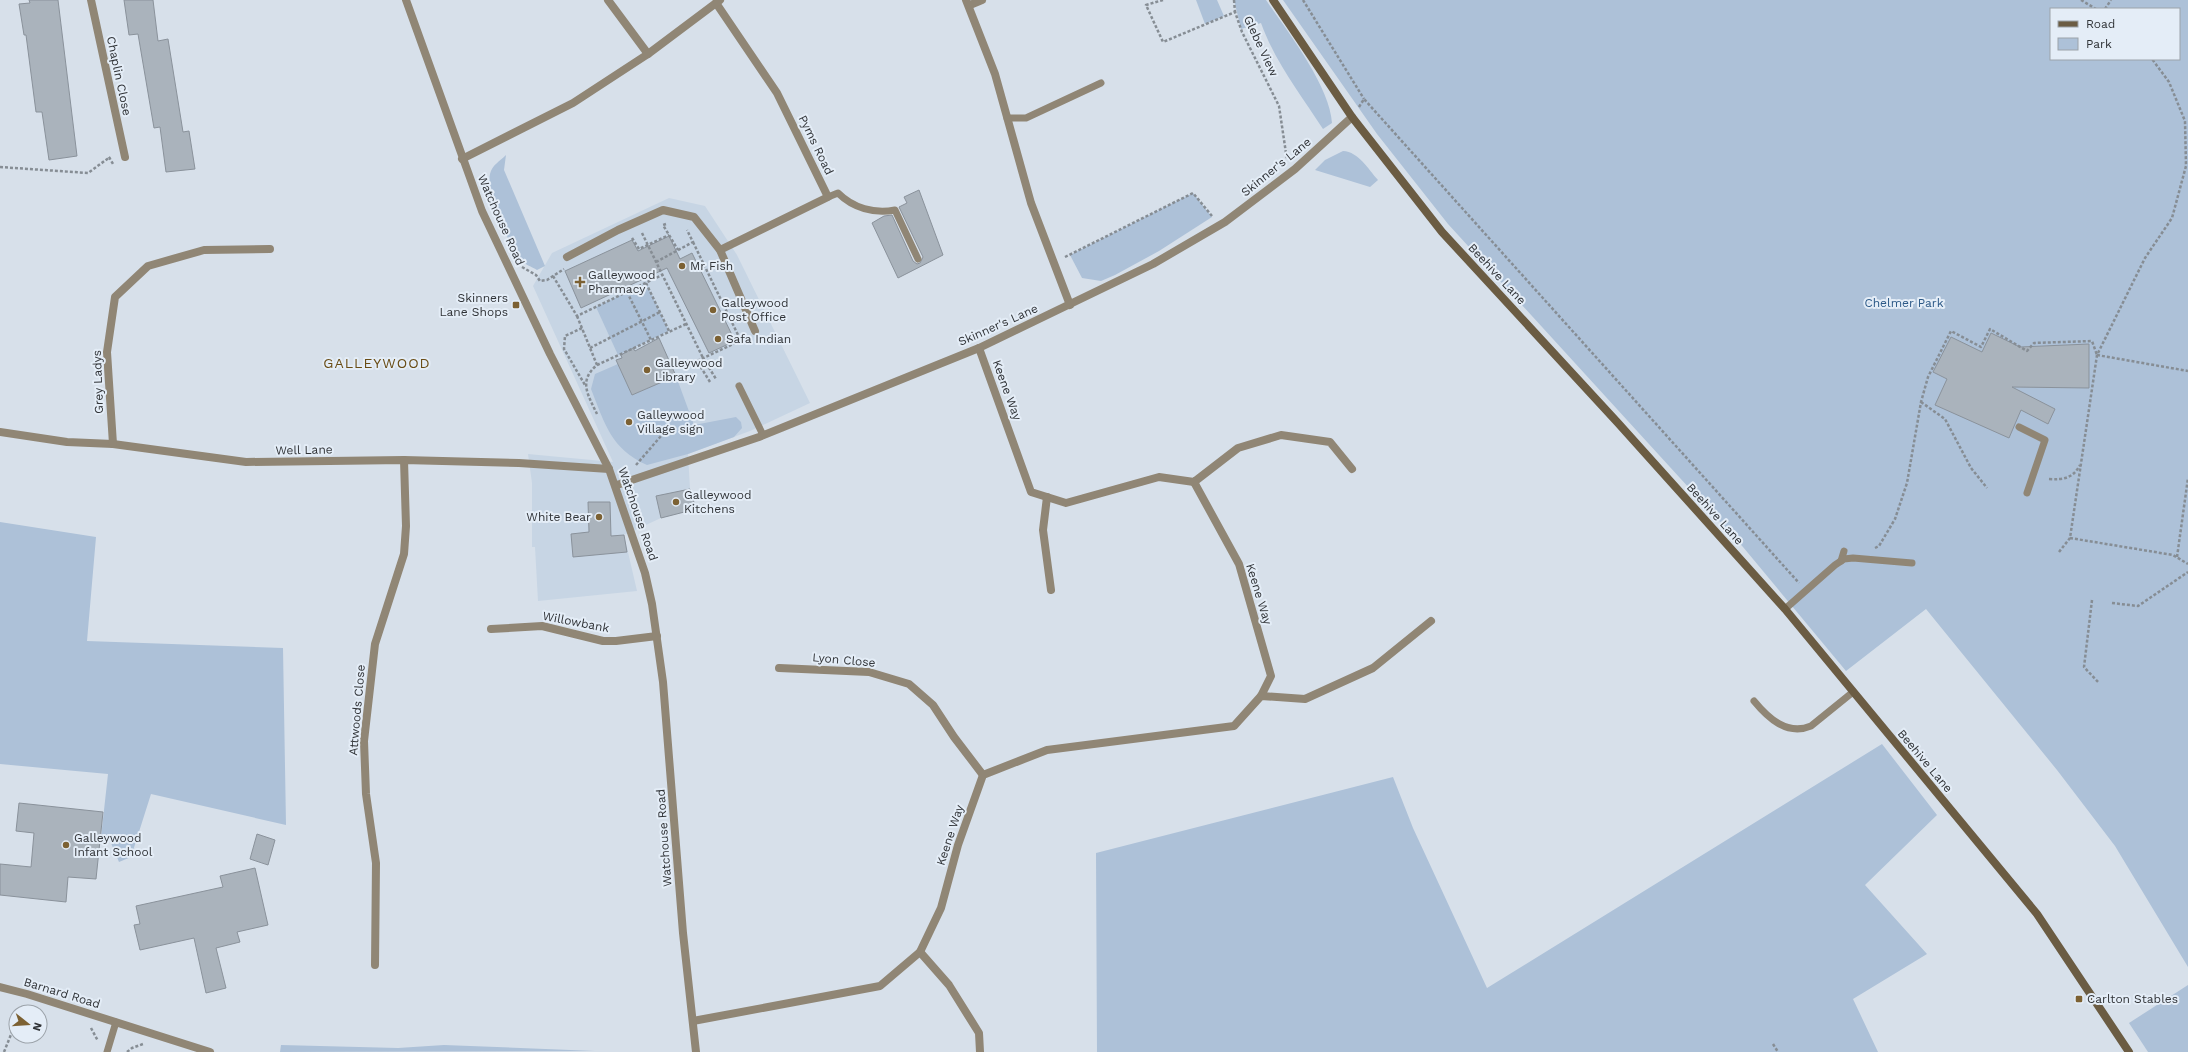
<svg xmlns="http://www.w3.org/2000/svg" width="2188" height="1052" font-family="'Work Sans',sans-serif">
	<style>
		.built { fill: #c7d5e4 }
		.green { fill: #adc1d8; fill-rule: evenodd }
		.building { fill: #aab3bc; stroke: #8a929b }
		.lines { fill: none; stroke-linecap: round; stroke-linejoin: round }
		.path { stroke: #868d94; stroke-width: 2.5; stroke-dasharray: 3 2; stroke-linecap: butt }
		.service { stroke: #908675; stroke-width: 7 }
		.minor { stroke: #908675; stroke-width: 8 }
		.tertiary { stroke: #908675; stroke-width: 8 }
		.secondary { stroke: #6b5c43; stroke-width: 8 }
		.poi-dot { fill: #7c6133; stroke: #e4edf7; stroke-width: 1.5 }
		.labels { text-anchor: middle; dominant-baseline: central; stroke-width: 4; stroke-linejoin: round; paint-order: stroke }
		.street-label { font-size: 12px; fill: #303337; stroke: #e4edf7 }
		.poi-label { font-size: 12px; fill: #303337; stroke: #e4edf7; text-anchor: start }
		.park-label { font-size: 12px; fill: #2c5987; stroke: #e4edf7 }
		.quarter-label { font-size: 14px; letter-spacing: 1px; fill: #694c15; stroke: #e4edf7 }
	</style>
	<rect width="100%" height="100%" fill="#d7e0ea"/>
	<!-- built -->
	<path class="built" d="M669,198L705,206L737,255L810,403L750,431L688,454L690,489L696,509L661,518L624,535L637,591L538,601L535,547H532V483L528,454L613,462L533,286L552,253Z"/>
	<!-- green -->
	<g class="green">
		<path d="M1196,0H1217L1224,16L1205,24Z"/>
		<path d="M1234,0H1266C1287,31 1330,86 1332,123L1323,129C1301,95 1275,62 1261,23L1241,29Z"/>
		<path d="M1283,0H2188V967L2115,846L2057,770L1926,609L1846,671L1743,547L1448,224L1377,134ZM2051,9H2179V59H2051Z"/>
		<path d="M1343,151C1359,152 1368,169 1378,180L1370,187L1315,170L1325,160Z"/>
		<path d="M506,155L504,170L545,266L537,270C532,267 524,264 521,260C509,246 486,191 490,174C492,165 500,161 506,155Z"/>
		<path d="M1193,193L1212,217L1159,251L1115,275L1101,281L1082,278L1070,255Z"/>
		<path d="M646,283L669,331L618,355L596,307Z"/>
		<path d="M618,364L632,395L676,376L694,425L736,417L741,422L742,428L734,437L688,454L647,465C611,449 605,424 591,389L595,374Z"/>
		<path d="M0,522L96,537L87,641L283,648L286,825L151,794L131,857L119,862L108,836L101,837L108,774L0,764Z"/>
		<path d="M1882,744L1937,815L1865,885L1927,954L1853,999L1878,1052H1097L1096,853L1393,777L1413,828L1487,988Z"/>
		<path d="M2188,985V1052H2148L2129,1023Z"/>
		<path d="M281,1045L398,1048L444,1045L595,1051L280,1052Z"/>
	</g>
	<!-- building -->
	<g class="building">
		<path d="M29,0H58L77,156L49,160L42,112H36L26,35H24L19,4L30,3Z"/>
		<path d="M124,0H153L158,41L168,39L183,132L189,131L195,169L166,172L160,127L154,128L138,34L129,35Z"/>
		<path d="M919,190L943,255L898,278L872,223L884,216L892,215L913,261L917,264L920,263L923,257L899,207L907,203L904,197Z"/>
		<path d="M669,236L680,259L692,253L735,341L709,353L667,268L581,308L565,271L632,240L638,251Z"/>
		<path d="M1991,333L2020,347L2089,344V388L2012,387L2055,409L2048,424L2021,410L2009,438L1935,405L1947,379L1933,372L1951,337L1982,352Z"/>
		<path d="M659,338L676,376L632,395L616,360L622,358L621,355L633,348L635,351Z"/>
		<path d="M690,489L696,509L661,518L656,496Z"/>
		<path d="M588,502H610L611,536L624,535L627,552L573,557L571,534L589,532Z"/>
		<path d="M19,803L103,812L96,879L68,877L66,902L0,895V864L31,867L34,833L16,831Z"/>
		<path d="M257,834L275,840L268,865L250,859Z"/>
		<path d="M255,868L268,925L237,932L240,942L216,948L226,988L206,993L194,938L140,950L134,925L140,924L136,906L223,887L220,876Z"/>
	</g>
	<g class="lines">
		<!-- path -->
		<g class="path">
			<path d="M1163,0L1146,5L1163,42L1235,12L1242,32L1279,106L1287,160"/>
			<path d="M1234,0L1235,12"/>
			<path d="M1303,0L1364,99"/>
			<path d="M2081,0L2096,9"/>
			<path d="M2105,9L2111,0"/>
			<path d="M1359,107L1364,99L1799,583"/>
			<path d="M109,157L113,164"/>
			<path d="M0,167L88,173L110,157"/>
			<path d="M666,224L663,225L678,250"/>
			<path d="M642,233L703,358L716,379"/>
			<path d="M632,238L639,249L669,235"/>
			<path d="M693,242L741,341"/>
			<path d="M1065,257L1193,193L1212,216"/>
			<path d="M656,262L693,242L687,230"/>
			<path d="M522,267L536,275L540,281L547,280L564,269"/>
			<path d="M553,276L577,316L662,275"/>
			<path d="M646,283L669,331"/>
			<path d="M627,292L651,340"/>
			<path d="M577,316L597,365C578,381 588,395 597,414"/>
			<path d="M582,328L565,336L564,349L585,385"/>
			<path d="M590,348L660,312"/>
			<path d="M2097,355L2188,371"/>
			<path d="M597,365L686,324"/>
			<path d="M710,382L697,361L746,338"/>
			<path d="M1921,402L1945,419L1971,468L1987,488"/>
			<path d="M636,465L667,429"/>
			<path d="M2049,479C2064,480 2073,478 2080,465"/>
			<path d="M2070,538L2173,555L2188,564"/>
			<path d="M1875,548L1879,546L1895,519L1907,483L1921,402L1928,377L1951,331L1981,347L1990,329L2027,351L2034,343L2092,341L2097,355"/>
			<path d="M2059,552L2070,538L2097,355L2145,258L2172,218L2186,166L2185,121L2169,82L2152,59"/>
			<path d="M2177,557L2188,478"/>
			<path d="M2092,600L2084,667L2099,683"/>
			<path d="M2112,603L2138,606L2188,572"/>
			<path d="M20,1012L23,1006"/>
			<path d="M91,1028L98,1041"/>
			<path d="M1773,1044L1778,1052"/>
			<path d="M4,1052L16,1022"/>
			<path d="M127,1052L132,1048L143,1044"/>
		</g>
		<!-- service -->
		<g class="service">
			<path d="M1007,118H1026L1101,83"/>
			<path d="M828,197L838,193C853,208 874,214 895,210L918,259"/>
			<path d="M739,386L763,435"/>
			<path d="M2019,427L2045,440L2027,493"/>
			<path d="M1841,561L1844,551"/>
			<path d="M1785,609L1835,565L1844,559L1853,558L1912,563"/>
			<path d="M1754,701C1768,718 1787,736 1811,726L1853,692"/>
			<path d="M107,1052L116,1022"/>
		</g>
		<!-- minor -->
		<g class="minor">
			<path d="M91,0L125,157"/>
			<path d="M608,0L648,54"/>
			<path d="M966,0L995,74L1031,203L1070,305"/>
			<path d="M716,3L777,93L828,197L720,250"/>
			<path d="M970,5L982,0"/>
			<path d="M462,159L573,103L648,54L720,0"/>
			<path d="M567,257L618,230L663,210L694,217L720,250L755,331"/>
			<path d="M979,348L1031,492L1066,503L1159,477L1194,482L1238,448L1281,435L1330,442L1352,469"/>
			<path d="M0,432L67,442L113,444L246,462L404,460L519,463L609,469"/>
			<path d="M113,444L107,352L115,297L148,266L204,250L270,249"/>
			<path d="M1194,482L1239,564L1271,676L1261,696"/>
			<path d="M617,485L759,437L979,348L1153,264L1225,222L1295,169L1352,117"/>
			<path d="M1047,497L1043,530L1051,590"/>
			<path d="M491,629L542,626L603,641H616L657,636"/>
			<path d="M779,668L869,672L909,684L933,705L954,737L983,775"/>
			<path d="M920,952L949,985L979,1033L980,1052"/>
			<path d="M375,965L376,863L366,794L364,741L375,644L404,554L406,526L404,460"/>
			<path d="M0,987L27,994L210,1052"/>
			<path d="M693,1021L880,986L920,952L941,908L958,845L983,775L1047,750L1234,726L1261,696L1305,699L1373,668L1431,621"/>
		</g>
		<!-- tertiary -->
		<path class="tertiary" d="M406,0L482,211L550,354L609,469L645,573L652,604L663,682L683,933L696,1052"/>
		<!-- secondary -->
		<path class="secondary" d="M1273,0L1352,117L1442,232L1618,423L1785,609L2037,914L2129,1052"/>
	</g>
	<!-- markers -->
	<g class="poi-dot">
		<circle cx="682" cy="266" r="4"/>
		<path d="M578 276h4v4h4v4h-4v4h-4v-4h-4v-4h4z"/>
		<rect x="512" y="301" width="8" height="8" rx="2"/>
		<circle cx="713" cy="310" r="4"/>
		<circle cx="718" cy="339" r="4"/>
		<circle cx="647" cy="370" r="4"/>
		<circle cx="629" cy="422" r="4"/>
		<circle cx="676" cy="502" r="4"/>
		<circle cx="599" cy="517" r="4"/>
		<circle cx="66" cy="845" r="4"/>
		<rect x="2075" y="995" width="8" height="8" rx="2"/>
	</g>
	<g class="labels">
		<!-- street labels -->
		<g class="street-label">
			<text transform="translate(1261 46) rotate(65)">Glebe View</text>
			<text transform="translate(119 76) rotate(78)">Chaplin Close</text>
			<text transform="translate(816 145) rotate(64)">Pyms Road</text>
			<text transform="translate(1276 167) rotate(-39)">Skinner's Lane</text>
			<text transform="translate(501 220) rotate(66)">Watchouse Road</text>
			<text transform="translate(1497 274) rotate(47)">Beehive Lane</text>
			<text transform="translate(998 325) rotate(-24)">Skinner's Lane</text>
			<text transform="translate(98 382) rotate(-92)">Grey Ladys</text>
			<text transform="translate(1007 390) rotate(70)">Keene Way</text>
			<text transform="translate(304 450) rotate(-1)">Well Lane</text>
			<text transform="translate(638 514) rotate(71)">Watchouse Road</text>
			<text transform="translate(1715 514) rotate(48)">Beehive Lane</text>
			<text transform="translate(1259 594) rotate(73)">Keene Way</text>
			<text transform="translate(576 622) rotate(11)">Willowbank</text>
			<text transform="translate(844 660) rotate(5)">Lyon Close</text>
			<text transform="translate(357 710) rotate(-85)">Attwoods Close</text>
			<text transform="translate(1925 761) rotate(50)">Beehive Lane</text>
			<text transform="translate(950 835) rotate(-72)">Keene Way</text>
			<text transform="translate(664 838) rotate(-94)">Watchouse Road</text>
			<text transform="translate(62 993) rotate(17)">Barnard Road</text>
		</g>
		<!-- poi labels -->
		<g class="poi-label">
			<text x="690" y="266">Mr Fish</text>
			<text x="588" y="275">Galleywood<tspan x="588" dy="14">Pharmacy</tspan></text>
			<text x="508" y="298" text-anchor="end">Skinners<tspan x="508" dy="14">Lane Shops</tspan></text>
			<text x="721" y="303">Galleywood<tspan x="721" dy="14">Post Office</tspan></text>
			<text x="726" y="339">Safa Indian</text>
			<text x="655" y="363">Galleywood<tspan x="655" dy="14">Library</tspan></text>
			<text x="637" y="415">Galleywood<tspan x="637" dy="14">Village sign</tspan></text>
			<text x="684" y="495">Galleywood<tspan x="684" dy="14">Kitchens</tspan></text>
			<text x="591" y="517" text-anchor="end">White Bear</text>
			<text x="74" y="838">Galleywood<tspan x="74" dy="14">Infant School</tspan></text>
			<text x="2087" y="999">Carlton Stables</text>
		</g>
		<!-- park labels -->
		<g class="park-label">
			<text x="1904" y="303">Chelmer Park</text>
		</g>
		<!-- quarter labels -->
		<g class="quarter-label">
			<text x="377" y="363">GALLEYWOOD</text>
		</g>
	</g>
	<!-- legend -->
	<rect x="2050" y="8" width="130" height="52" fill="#e4edf7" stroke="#9ca3aa"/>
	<rect x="2058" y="21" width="20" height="6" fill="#6b5c43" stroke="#9ca3aa"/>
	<text x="2086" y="28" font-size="12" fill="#303337">Road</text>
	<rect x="2058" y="38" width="20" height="12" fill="#adc1d8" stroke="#9ca3aa"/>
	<text x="2086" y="48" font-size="12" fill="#303337">Park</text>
	<!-- north arrow -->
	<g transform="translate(28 1024) rotate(107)"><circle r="19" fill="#e4edf7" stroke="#9ca3aa"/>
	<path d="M0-3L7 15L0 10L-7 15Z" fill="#7c6133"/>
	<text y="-6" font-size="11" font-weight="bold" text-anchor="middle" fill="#303337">N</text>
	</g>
</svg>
